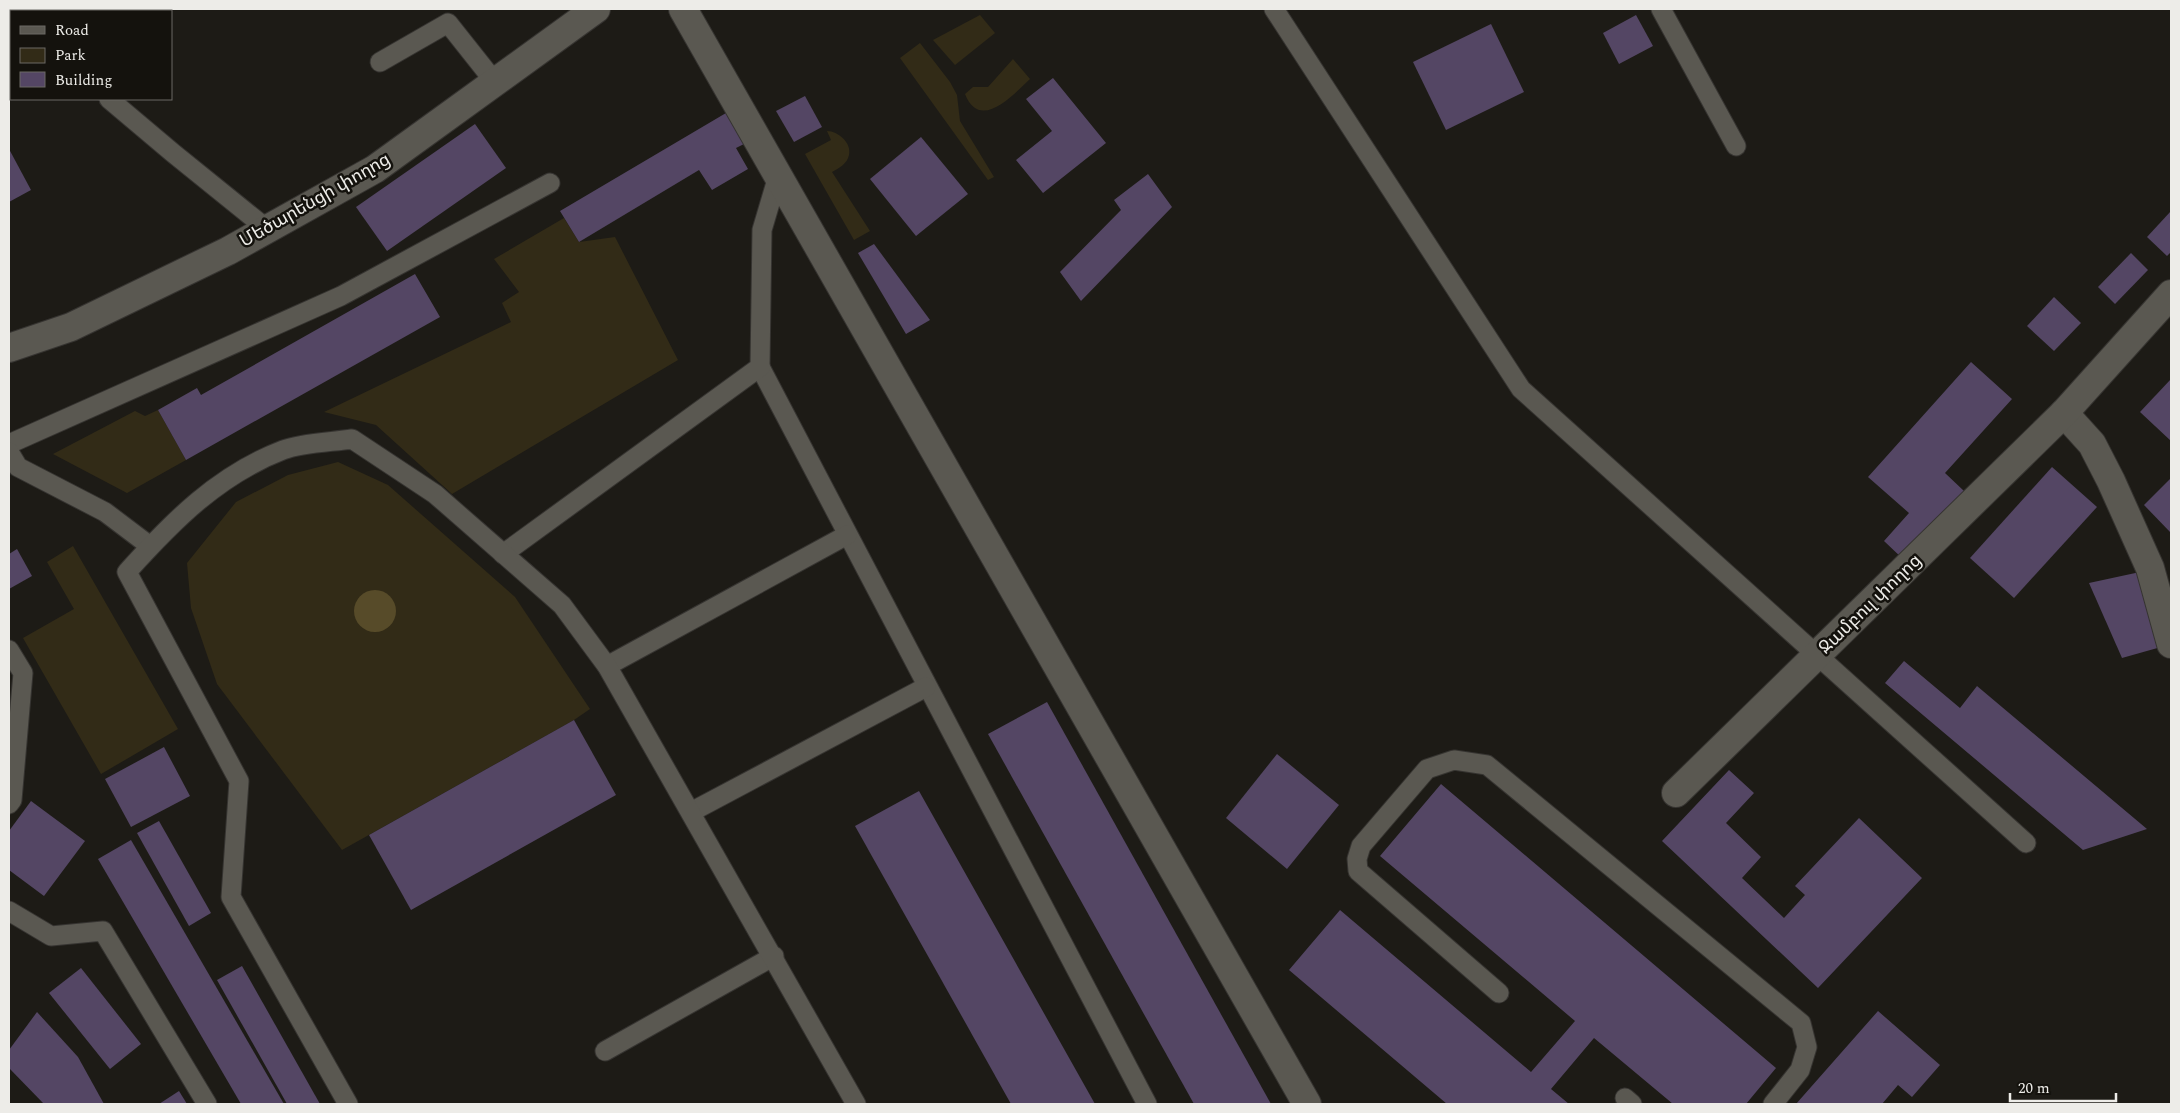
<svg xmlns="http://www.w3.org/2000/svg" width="2180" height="1113" font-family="Spectral,'Noto Sans Armenian',serif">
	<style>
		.green { fill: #322b17 }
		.water { fill: #574b29 }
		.building { fill: #544664 }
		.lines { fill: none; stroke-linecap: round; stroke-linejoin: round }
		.lane-casing { stroke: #363431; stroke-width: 21 }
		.street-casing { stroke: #363431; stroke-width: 30 }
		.secondary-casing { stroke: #363431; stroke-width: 30 }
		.lane { stroke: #5a5851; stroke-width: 19 }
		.street { stroke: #5a5851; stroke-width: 28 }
		.secondary { stroke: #5a5851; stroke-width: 28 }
		.labels { text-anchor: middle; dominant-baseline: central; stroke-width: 5; stroke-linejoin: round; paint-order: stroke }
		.street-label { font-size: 18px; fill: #edece8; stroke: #14120d }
	</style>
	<rect width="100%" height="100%" fill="#1d1b16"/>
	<!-- green -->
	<g class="green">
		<path d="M980,15L995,33L955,65L933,40Z"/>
		<path d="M920,43L950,82L957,95L960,121L994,177L988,180L900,58Z"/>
		<path d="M1013,59L1030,79C1013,95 980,132 965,94L973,87H988Z"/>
		<path d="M827,131C838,131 852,143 849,155C847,164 839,168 832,172L870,231L854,240L805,154L831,140Z"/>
		<path d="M564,218L579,242L615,237L678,360L452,494L376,425L324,412L511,322L502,303L519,292L494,259Z"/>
		<path d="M158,410L186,460L127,493L53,454L135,411L145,416Z"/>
		<path d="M338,462L388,485L515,597L590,709L574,720L342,850L217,684L191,608L187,563L236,502L288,475Z"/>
		<path d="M73,546L178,729L101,774L23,638L74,609L47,562Z"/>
	</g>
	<!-- water -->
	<circle class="water" cx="375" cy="611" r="21"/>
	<!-- building -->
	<g class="building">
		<path d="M1636,15L1653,46L1619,64L1603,33Z"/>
		<path d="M1491,24L1524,92L1446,130L1413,62Z"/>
		<path d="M1053,78L1106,143L1043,193L1016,160L1052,131L1026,99Z"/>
		<path d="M805,96L822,127L794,142L776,111Z"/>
		<path d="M726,113L744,144L736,148L748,169L712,190L699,170L579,242L560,211Z"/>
		<path d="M475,124L506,168L387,251L356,207Z"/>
		<path d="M921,137L968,194L916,236L870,179Z"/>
		<path d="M9,149L31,190L9,202Z"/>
		<path d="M1148,174L1172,207L1081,301L1060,272L1121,210L1114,200Z"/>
		<path d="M2171,211V252L2167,256L2147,237Z"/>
		<path d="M874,244L930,320L906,334L858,253Z"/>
		<path d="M2131,253L2148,270L2115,304L2098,287Z"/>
		<path d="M415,274L440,317L186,460L158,410L197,388L201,395Z"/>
		<path d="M2054,297L2081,323L2054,351L2027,326Z"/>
		<path d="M1971,362L2012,399L1945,473L1964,491L1903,559L1884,541L1909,513L1868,477Z"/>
		<path d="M2171,379V441L2140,412Z"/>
		<path d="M2052,467L2097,507L2014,598L1970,558Z"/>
		<path d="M2171,478V533L2144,505Z"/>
		<path d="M17,549L32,576L9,589V554Z"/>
		<path d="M2140,572L2161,647L2122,658L2089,583Z"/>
		<path d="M1904,661L1960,708L1977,686L2147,829L2083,850L1885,683Z"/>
		<path d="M1047,702L1271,1104H1194L988,734Z"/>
		<path d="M574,720L616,795L411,910L369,835Z"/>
		<path d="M164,747L190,796L131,827L105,779Z"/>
		<path d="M1277,754L1339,805L1287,869L1226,818Z"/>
		<path d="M1729,770L1754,793L1726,823L1761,857L1742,878L1784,918L1805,895L1795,886L1859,818L1922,878L1818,988L1662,841Z"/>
		<path d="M1441,784L1776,1068L1746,1104H1673L1594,1038L1551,1089L1569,1104H1447L1289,970L1340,910L1531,1072L1575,1021L1380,856Z"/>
		<path d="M919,791L1095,1104H1011L855,826Z"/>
		<path d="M31,801L85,841L44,896L9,870V831Z"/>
		<path d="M159,821L211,913L189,926L137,833Z"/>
		<path d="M131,840L284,1104H241L98,859Z"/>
		<path d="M242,966L320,1104H287L217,980Z"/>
		<path d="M81,968L141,1044L110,1069L49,993Z"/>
		<path d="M1878,1011L1940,1065L1912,1097L1898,1085L1882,1104H1796Z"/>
		<path d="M37,1012L78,1057L104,1104H44L9,1068V1050Z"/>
		<path d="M179,1091L187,1104H159Z"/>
	</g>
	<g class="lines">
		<!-- lane casing -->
		<g class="lane-casing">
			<g id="lane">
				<path d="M1274,9L1521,389L2026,843"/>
				<path d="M1661,9L1736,146"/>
				<path d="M9,12L11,14"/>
				<path d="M380,62L448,23L494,81"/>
				<path d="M109,99L173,153L267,229"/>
				<path d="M760,367L1147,1104"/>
				<path d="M9,444L341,296L550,183"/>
				<path d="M9,452L18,467L105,512L150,546"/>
				<path d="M503,554L760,367L762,230L778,176"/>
				<path d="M9,650L23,673L12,800L9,804"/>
				<path d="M607,666L847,535"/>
				<path d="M691,812L926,687"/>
				<path d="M9,911L51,936L103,931L207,1104"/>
				<path d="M1499,993L1358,871L1357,859L1361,846L1427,769L1454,760L1487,765L1801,1023L1807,1047L1800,1070L1773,1104"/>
				<path d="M605,1051L774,956"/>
				<path d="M1625,1098L1632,1104"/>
				<path d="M348,1104L231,897L239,781L127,572C173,521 218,475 283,450C301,443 332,442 352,439L435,494L562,605L607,666L856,1104"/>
			</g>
		</g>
		<!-- street casing -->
		<g class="street-casing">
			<g id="street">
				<path d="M683,9L1307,1104"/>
				<path d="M2064,413L2092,444L2111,481L2150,568L2171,644"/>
				<path d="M1676,793L2064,413L2171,294"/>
			</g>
		</g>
		<!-- secondary casing -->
		<g class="secondary-casing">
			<path id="secondary" d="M9,348L71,327L228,251L375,169L596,9"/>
		</g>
		<!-- lane -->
		<use href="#lane" class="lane"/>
		<!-- street -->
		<use href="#street" class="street"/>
		<!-- secondary -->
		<use href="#secondary" class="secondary"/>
	</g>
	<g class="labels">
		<!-- street labels -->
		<g class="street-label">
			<text transform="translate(315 200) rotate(-30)">Մեծարենցի փողոց</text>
			<text transform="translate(1870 604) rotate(-44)">Ջամբուլ փողոց</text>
		</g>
	</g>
	<!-- border -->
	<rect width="2180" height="1113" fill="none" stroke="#edece8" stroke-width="20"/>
	<!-- legend -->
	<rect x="10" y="10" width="162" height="90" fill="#14120d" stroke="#6b6965"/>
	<rect x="20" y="26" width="25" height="8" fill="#5a5851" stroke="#6b6965"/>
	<text x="55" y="35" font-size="15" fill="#edece8">Road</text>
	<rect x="20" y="48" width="25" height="15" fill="#322b17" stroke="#6b6965"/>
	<text x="55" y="60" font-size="15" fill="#edece8">Park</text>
	<rect x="20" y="72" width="25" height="15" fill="#544664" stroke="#6b6965"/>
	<text x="55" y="85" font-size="15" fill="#edece8">Building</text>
	<!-- scale -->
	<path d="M2010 1093v8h106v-8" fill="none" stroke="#edece8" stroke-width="2.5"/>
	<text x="2018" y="1093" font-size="15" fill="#edece8" stroke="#14120d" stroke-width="4" paint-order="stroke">20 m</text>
</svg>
